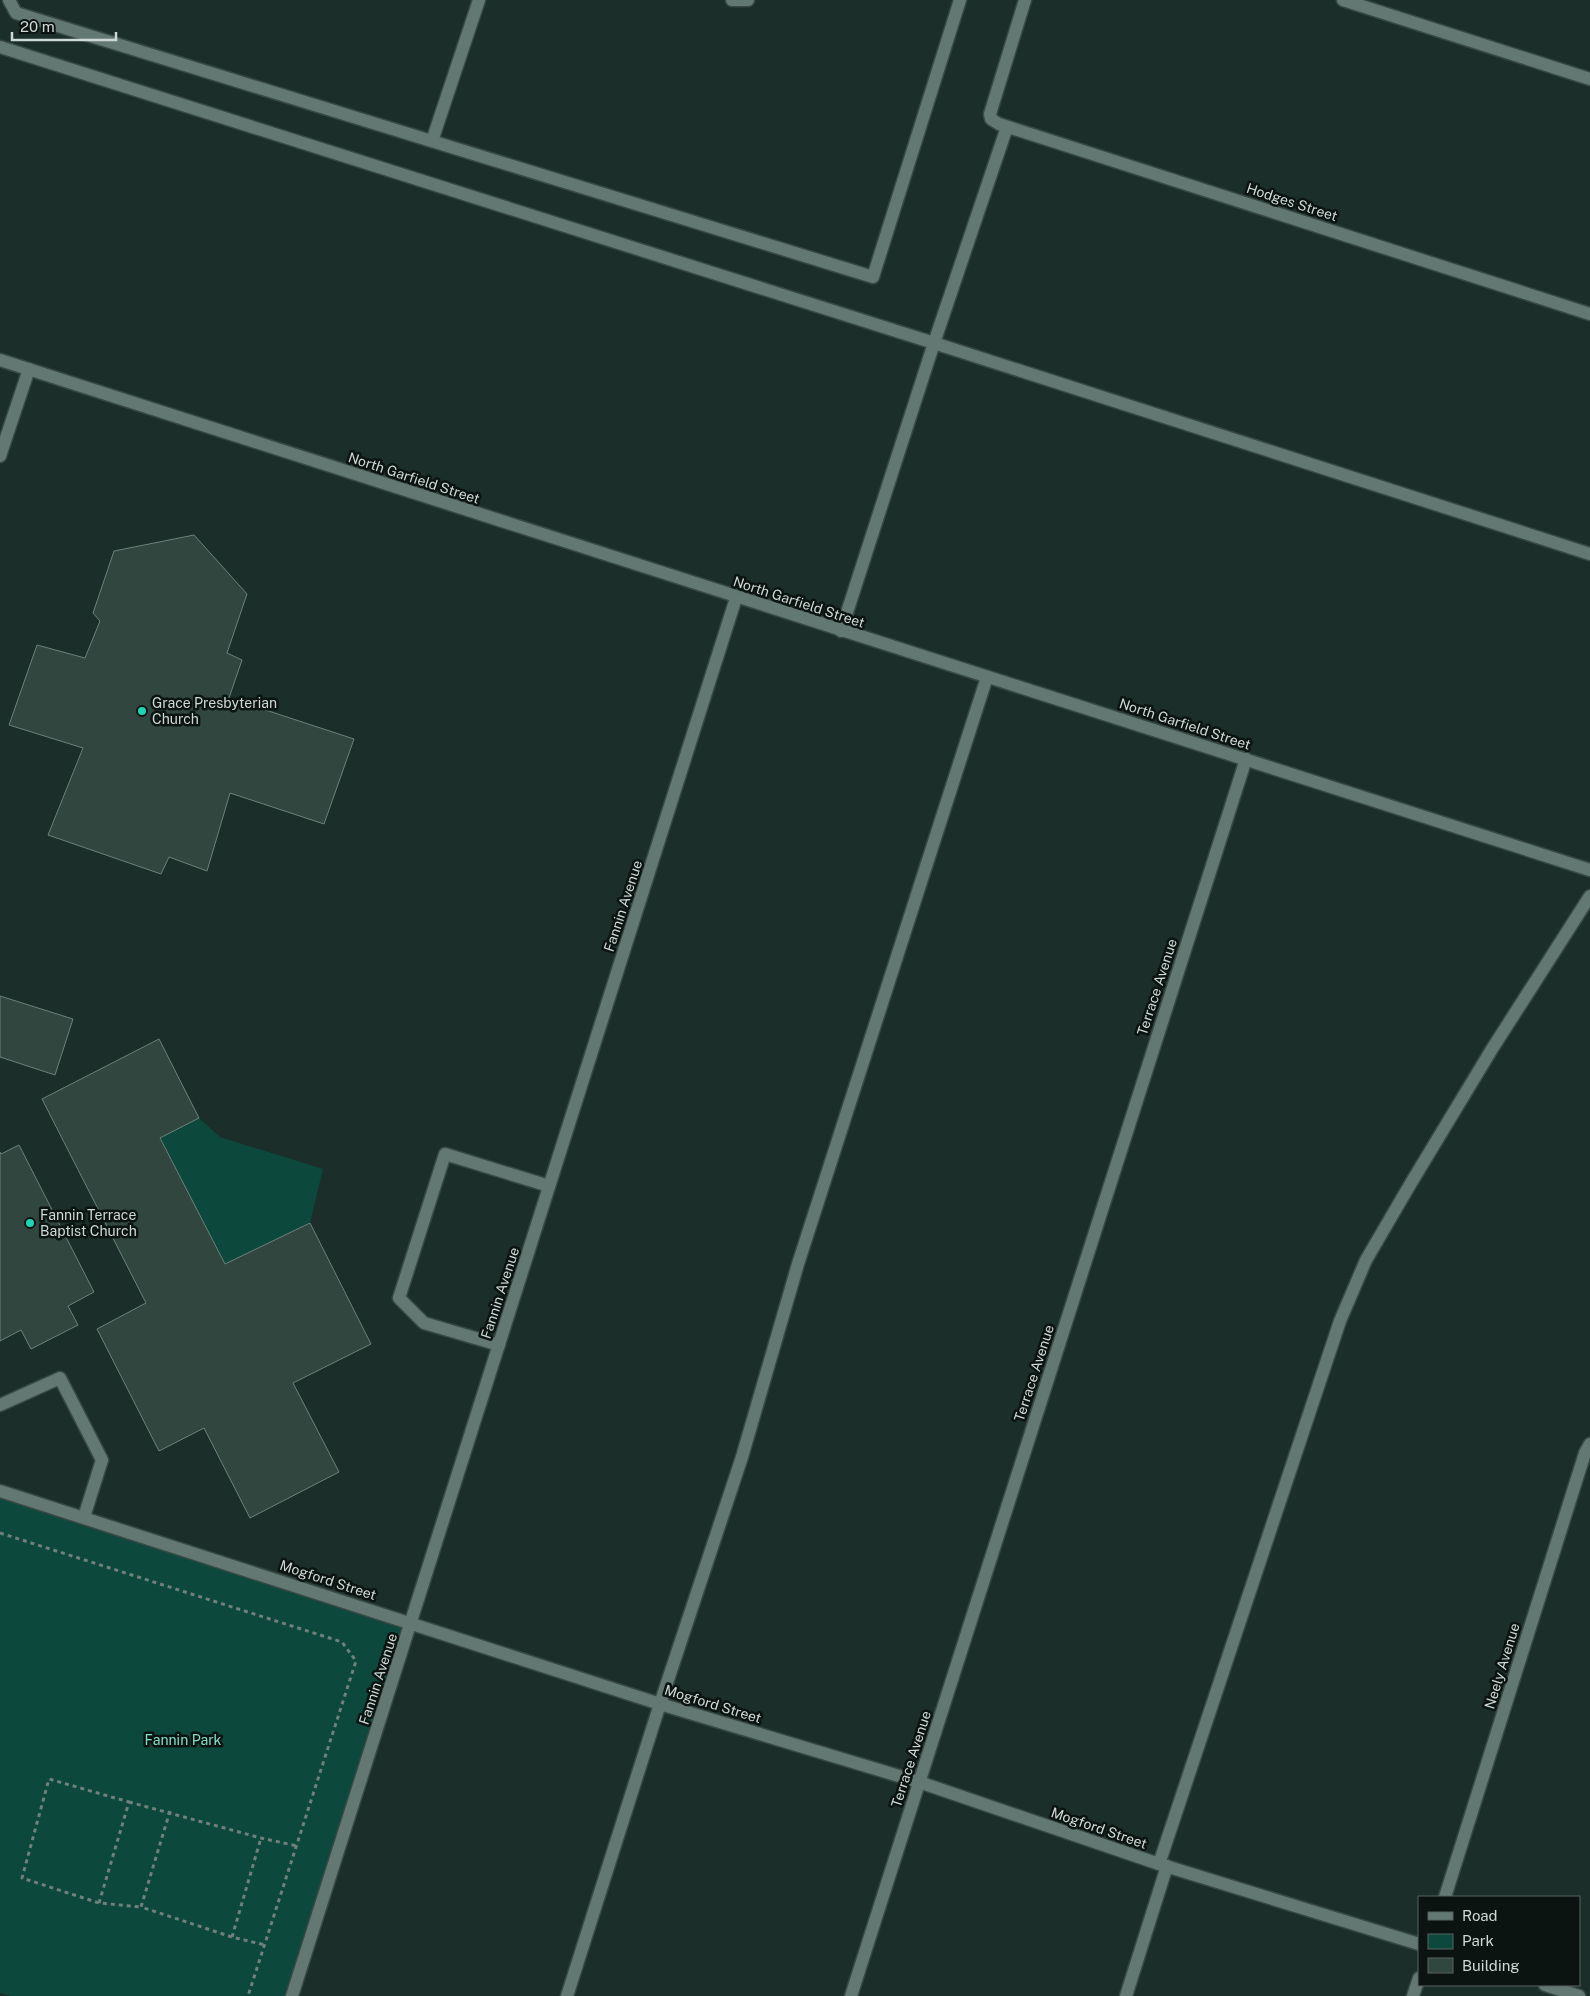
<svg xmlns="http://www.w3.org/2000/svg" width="1590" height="1996" font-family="'Public Sans',sans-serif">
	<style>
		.green { fill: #0c483b }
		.building { fill: #324640; stroke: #6d827b }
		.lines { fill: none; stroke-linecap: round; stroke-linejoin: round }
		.lane-casing { stroke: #384944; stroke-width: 15 }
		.street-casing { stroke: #384944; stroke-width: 15 }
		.secondary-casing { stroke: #384944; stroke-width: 15 }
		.path { stroke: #70807b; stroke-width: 3; stroke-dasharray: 4 4; stroke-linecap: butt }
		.lane { stroke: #637872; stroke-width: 12 }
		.street { stroke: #637872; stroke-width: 12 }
		.secondary { stroke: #637872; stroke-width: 12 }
		.poi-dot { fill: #1ed5b1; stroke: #0c1412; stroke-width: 2 }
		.labels { text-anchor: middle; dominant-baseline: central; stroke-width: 5; stroke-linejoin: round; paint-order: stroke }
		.street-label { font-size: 14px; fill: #cdd9d5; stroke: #0c1412 }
		.poi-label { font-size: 14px; fill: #cdd9d5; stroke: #0c1412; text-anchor: start }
		.park-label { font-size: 14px; fill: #82dec5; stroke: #0c1412 }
	</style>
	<rect width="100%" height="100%" fill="#1b2e29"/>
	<!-- green -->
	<g class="green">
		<path d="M199,1118L220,1137L323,1169L310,1223L225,1264L160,1138Z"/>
		<path d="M0,1491L412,1622L292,1996H11L0,1993Z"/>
	</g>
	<!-- building -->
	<g class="building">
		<path d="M194,535L247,594L227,653L242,660L229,698L354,739L324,824L230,793L207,871L169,857L161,874L48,835L83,748L9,725L37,645L85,658L100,621L93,613L114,551Z"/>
		<path d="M0,996L73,1019L55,1075L0,1057Z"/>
		<path d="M159,1039L199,1118L160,1138L225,1264L310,1223L371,1344L293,1383L339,1472L250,1518L204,1428L159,1451L97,1329L146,1303L42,1099Z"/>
		<path d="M19,1145L94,1292L68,1306L78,1325L31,1349L21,1330L0,1341V1152L1,1154Z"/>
	</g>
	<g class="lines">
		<!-- lane casing -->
		<g class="lane-casing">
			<g id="lane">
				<path d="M9,0L16,13L873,277L960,0"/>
				<path d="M1343,0L1590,79"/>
				<path d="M0,47L934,343L1007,127"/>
				<path d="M432,141L479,0"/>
				<path d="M0,456L29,369"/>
				<path d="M841,631L934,343L1590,554"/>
				<path d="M499,1345L424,1323L399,1298L445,1154L549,1186"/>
				<path d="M0,1405L60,1378L102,1460L84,1517"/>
				<path d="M1159,1864L1340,1321L1366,1260L1411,1183L1492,1049L1590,896"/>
				<path d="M567,1996L660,1704L742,1457L798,1264L987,677"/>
				<path d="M1126,1996L1167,1866"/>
			</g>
		</g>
		<!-- street casing -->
		<g class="street-casing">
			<g id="street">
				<path d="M732,0H748"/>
				<path d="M1025,0L990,114L991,119L999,124L1590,314"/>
				<path d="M0,1491L660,1704L919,1782L1159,1864L1419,1944"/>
				<path d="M1545,1985L1579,1996"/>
				<path d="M851,1996L1246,759"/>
			</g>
		</g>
		<!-- secondary casing -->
		<g class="secondary-casing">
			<g id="secondary">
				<path d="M0,360L1590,870"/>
				<path d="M1445,1897L1585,1453L1590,1444"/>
				<path d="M292,1996L736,598"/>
				<path d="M1413,1996L1419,1978"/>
			</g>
		</g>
		<!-- path -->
		<g class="path">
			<path d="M0,1533L342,1642L356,1661L248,1996"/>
			<path d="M129,1802L261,1838L297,1846"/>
			<path d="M170,1811L141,1907L232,1937L265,1945"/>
			<path d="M99,1903L129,1802L49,1779L22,1878L99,1903L141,1907"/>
			<path d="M232,1937L261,1838"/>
		</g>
		<!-- lane -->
		<use href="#lane" class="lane"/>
		<!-- street -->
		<use href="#street" class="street"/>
		<!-- secondary -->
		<use href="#secondary" class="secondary"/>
	</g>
	<!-- markers -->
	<g class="poi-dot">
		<circle cx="142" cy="711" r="5"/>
		<circle cx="30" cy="1223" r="5"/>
	</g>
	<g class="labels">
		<!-- street labels -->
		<g class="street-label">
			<text transform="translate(1292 202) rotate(18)">Hodges Street</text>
			<text transform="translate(414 478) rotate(18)">North Garfield Street</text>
			<text transform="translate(799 602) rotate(18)">North Garfield Street</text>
			<text transform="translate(1185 724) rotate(18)">North Garfield Street</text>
			<text transform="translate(623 906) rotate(-72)">Fannin Avenue</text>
			<text transform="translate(1157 987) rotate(-72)">Terrace Avenue</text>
			<text transform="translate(500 1293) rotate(-72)">Fannin Avenue</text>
			<text transform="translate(1034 1373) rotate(-72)">Terrace Avenue</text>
			<text transform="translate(328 1580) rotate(18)">Mogford Street</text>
			<text transform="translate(1502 1666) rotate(-73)">Neely Avenue</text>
			<text transform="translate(378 1679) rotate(-72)">Fannin Avenue</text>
			<text transform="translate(713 1704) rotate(17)">Mogford Street</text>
			<text transform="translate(911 1759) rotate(-72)">Terrace Avenue</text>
			<text transform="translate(1099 1828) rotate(19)">Mogford Street</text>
		</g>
		<!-- poi labels -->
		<g class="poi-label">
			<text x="152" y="703">Grace Presbyterian<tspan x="152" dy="16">Church</tspan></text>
			<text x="40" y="1215">Fannin Terrace<tspan x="40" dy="16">Baptist Church</tspan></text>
		</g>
		<!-- park labels -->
		<g class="park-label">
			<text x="183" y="1740">Fannin Park</text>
		</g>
	</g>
	<!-- legend -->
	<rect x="1418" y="1896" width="162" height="90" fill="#0c1412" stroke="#596360"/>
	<rect x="1428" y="1912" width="25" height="8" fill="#637872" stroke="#596360"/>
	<text x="1462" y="1921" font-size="15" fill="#cdd9d5">Road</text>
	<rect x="1428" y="1934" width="25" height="15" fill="#0c483b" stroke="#596360"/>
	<text x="1462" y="1946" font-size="15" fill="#cdd9d5">Park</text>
	<rect x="1428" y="1958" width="25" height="15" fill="#324640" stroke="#596360"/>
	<text x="1462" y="1971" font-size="15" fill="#cdd9d5">Building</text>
	<!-- scale -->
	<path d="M12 32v8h104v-8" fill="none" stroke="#cdd9d5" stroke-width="2.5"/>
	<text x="20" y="32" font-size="15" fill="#cdd9d5" stroke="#0c1412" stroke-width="4" paint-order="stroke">20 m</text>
</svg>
